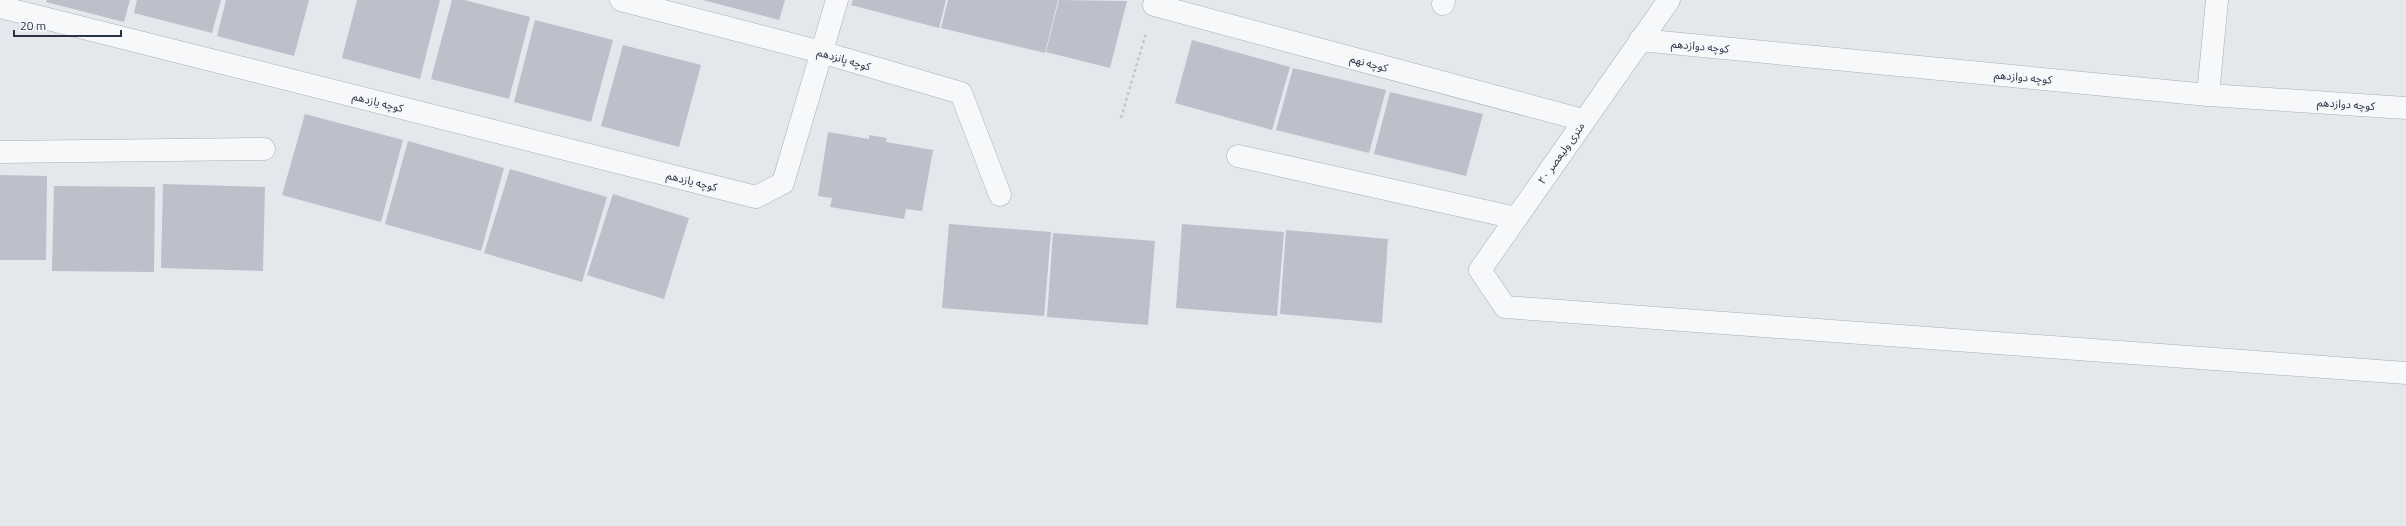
<svg xmlns="http://www.w3.org/2000/svg" width="2406" height="526" font-family="'Titillium Web','Noto Sans Arabic',sans-serif">
	<style>
		.building { fill: #bbc0ca }
		.lines { fill: none; stroke-linecap: round; stroke-linejoin: round }
		.street-casing { stroke: #a9aeb7; stroke-width: 23 }
		.path { stroke: #c2c5cb; stroke-width: 2.5; stroke-dasharray: 3 3; stroke-linecap: butt }
		.street { stroke: #f7f8fa; stroke-width: 22 }
		.labels { text-anchor: middle; dominant-baseline: central; stroke-width: 3.5; stroke-linejoin: round; paint-order: stroke }
		.street-label { font-size: 11px; fill: #2b3445; stroke: #f4f6f9 }
	</style>
	<rect width="100%" height="100%" fill="#e4e7ec"/>
	<!-- building -->
	<g class="building">
		<path d="M47,0H130L124,22L46,2Z"/>
		<path d="M137,0H221L212,33L134,13Z"/>
		<path d="M226,0H309L294,56L217,36Z"/>
		<path d="M357,0H440L420,79L342,58Z"/>
		<path d="M452,0H464L530,17L509,99L431,79Z"/>
		<path d="M703,0H785L779,20Z"/>
		<path d="M853,0H946L939,28L851,5Z"/>
		<path d="M948,0H1058L1045,53L941,28Z"/>
		<path d="M1059,0L1127,1L1110,68L1046,52Z"/>
		<path d="M535,20L613,40L591,122L514,102Z"/>
		<path d="M1192,40L1290,67L1272,130L1175,103Z"/>
		<path d="M623,45L701,65L679,147L601,126Z"/>
		<path d="M1293,68L1386,90L1369,153L1276,130Z"/>
		<path d="M1390,92L1483,114L1466,176L1374,154Z"/>
		<path d="M305,114L403,140L381,222L282,195Z"/>
		<path d="M828,132L869,139V135L887,138L886,142L933,150L922,211L906,209L904,219L830,207L832,198L818,196Z"/>
		<path d="M408,141L504,168L481,251L385,224Z"/>
		<path d="M510,169L607,197L582,282L484,253Z"/>
		<path d="M0,175L47,176L46,260H0Z"/>
		<path d="M163,184L265,187L263,271L161,268Z"/>
		<path d="M54,186L155,187L154,272L52,271Z"/>
		<path d="M613,194L689,218L664,299L587,275Z"/>
		<path d="M949,224L1051,232L1044,316L942,308Z"/>
		<path d="M1182,224L1284,232L1277,316L1176,308Z"/>
		<path d="M1286,230L1388,239L1382,323L1280,314Z"/>
		<path d="M1053,233L1155,241L1148,325L1047,317Z"/>
	</g>
	<g class="lines">
		<!-- street casing -->
		<g class="street-casing">
			<g id="street">
				<path d="M621,0L821,52L961,93L1000,195"/>
				<path d="M1669,0L1480,270L1505,307L2406,373"/>
				<path d="M1443,4L1444,0"/>
				<path d="M1154,5L1583,120"/>
				<path d="M0,7L756,197L783,183L837,0"/>
				<path d="M1640,40L2208,95L2406,108"/>
				<path d="M2208,95L2217,0"/>
				<path d="M0,152L264,149"/>
				<path d="M1238,156L1516,218"/>
			</g>
		</g>
		<!-- path -->
		<path class="path" d="M1121,118L1146,33"/>
		<!-- street -->
		<use href="#street" class="street"/>
	</g>
	<g class="labels">
		<!-- street labels -->
		<g class="street-label">
			<text transform="translate(1700 46) rotate(5)">کوچه دوازدهم</text>
			<text transform="translate(844 59) rotate(16)">کوچه پانزدهم</text>
			<text transform="translate(1369 63) rotate(15)">کوچه نهم</text>
			<text transform="translate(2023 77) rotate(5)">کوچه دوازدهم</text>
			<text transform="translate(378 102) rotate(14)">کوچه یازدهم</text>
			<text transform="translate(2346 104) rotate(4)">کوچه دوازدهم</text>
			<text transform="translate(1561 153) rotate(-55)">۲۰ متری ولیعصر</text>
			<text transform="translate(692 181) rotate(14)">کوچه یازدهم</text>
		</g>
	</g>
	<!-- scale -->
	<path d="M14 30v6h107v-6" fill="none" stroke="#2b3445" stroke-width="2"/>
	<text x="20" y="30" font-size="12" fill="#2b3445" stroke="#f4f6f9" stroke-width="3" paint-order="stroke">20 m</text>
</svg>
